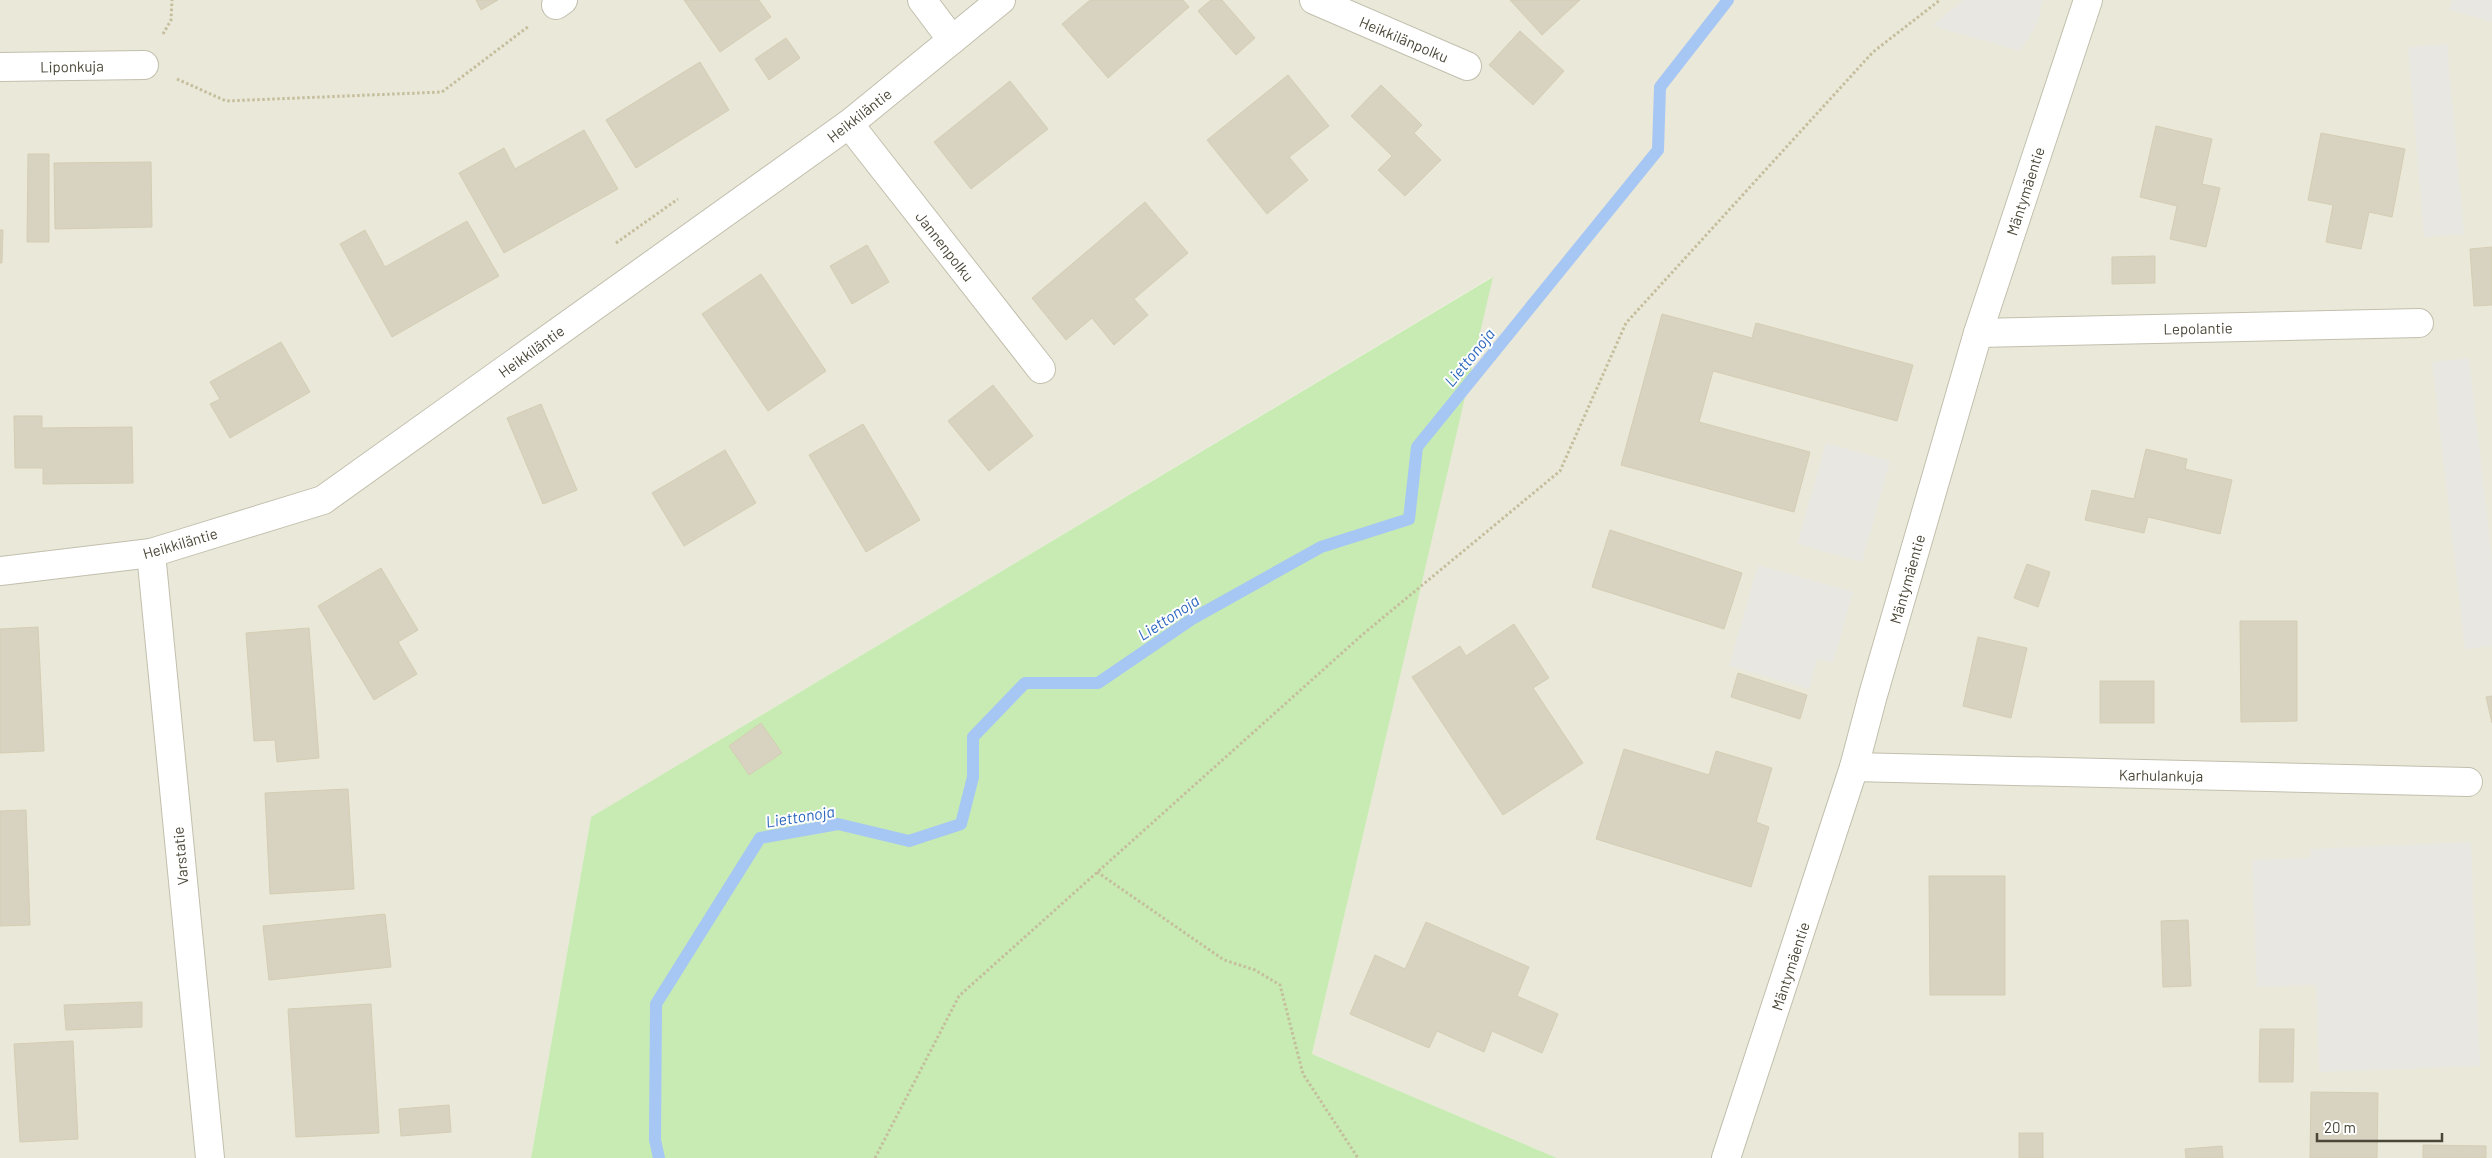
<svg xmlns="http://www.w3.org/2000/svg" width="2492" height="1158" font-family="Barlow,sans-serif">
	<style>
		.residential { fill: #eae8d9 }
		.green { fill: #c8ebb3 }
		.parking { fill: #e8e7e2 }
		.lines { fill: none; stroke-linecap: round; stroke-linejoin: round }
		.stream { stroke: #a6c6f4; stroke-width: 12 }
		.building { fill: #d8d3c0; stroke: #d4cdb3 }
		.street-casing { stroke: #c2bfad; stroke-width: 30 }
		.path { stroke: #c5be9d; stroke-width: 3; stroke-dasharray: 2.5 2.5; stroke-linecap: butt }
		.street { stroke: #fff; stroke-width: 28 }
		.labels { text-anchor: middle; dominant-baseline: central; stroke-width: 4; stroke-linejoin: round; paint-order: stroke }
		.street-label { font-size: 15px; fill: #4b4738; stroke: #fff }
		.water-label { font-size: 16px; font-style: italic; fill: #2b66be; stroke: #fff }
	</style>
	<rect width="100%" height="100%" fill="#f6f5eb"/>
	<!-- residential -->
	<path class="residential" d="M0,0H2492V1158H1557L1312,1054L1492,277L591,817L531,1158H0Z"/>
	<!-- green -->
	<path class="green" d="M1493,277L1312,1054L1557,1158H531L591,817Z"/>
	<!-- parking -->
	<g class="parking">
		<path d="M1963,0H2043L2037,24L2020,51L1932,26Z"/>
		<path d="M2452,0H2492V22L2449,10Z"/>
		<path d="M2447,44L2464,234L2424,237L2408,47Z"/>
		<path d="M2469,358L2492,559V646L2465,649L2432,362Z"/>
		<path d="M1826,443L1890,461L1862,562L1797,544Z"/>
		<path d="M1758,565L1853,592L1833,663L1817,659L1809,689L1729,666Z"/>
		<path d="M2471,842L2480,1066L2319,1072L2316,985L2257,987L2252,860L2310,858V849Z"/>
	</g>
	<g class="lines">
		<!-- stream -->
		<path class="stream" d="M659,1158L655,1140L656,1004L760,838L838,824L909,841L961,824L973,777V737L1025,683H1098L1192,619L1321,547L1409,519L1417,447L1658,150L1660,87L1728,0"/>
	</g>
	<!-- building -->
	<g class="building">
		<path d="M476,0H498L481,10Z"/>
		<path d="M684,0H759L771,17L720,52Z"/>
		<path d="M1090,0H1183L1189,7L1108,78L1062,24Z"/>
		<path d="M1211,0H1222L1255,38L1236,55L1198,11Z"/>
		<path d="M1510,0H1580L1542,35Z"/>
		<path d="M1520,31L1564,71L1533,105L1489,65Z"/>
		<path d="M786,38L800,58L769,80L755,59Z"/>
		<path d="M700,62L729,110L636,168L606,120Z"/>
		<path d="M1288,75L1329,126L1289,157L1308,180L1267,214L1207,140Z"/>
		<path d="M1010,81L1048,129L971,189L934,142Z"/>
		<path d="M1381,85L1422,125L1414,133L1441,160L1405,196L1378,170L1392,156L1351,116Z"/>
		<path d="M2156,126L2212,139L2202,184L2220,188L2206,247L2170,239L2177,206L2140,197Z"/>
		<path d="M584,130L618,189L504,253L459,173L504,148L515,169Z"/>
		<path d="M2321,133L2405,149L2392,217L2369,212L2361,249L2326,242L2333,205L2308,200Z"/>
		<path d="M28,154H49V242H27Z"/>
		<path d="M151,162L152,227L55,229L54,163Z"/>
		<path d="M1145,202L1188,253L1134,299L1148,315L1114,345L1092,318L1066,340L1032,298Z"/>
		<path d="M467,221L499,276L392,337L340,244L365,230L385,267Z"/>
		<path d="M0,230H3L2,263H0Z"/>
		<path d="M867,245L889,282L852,304L830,266Z"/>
		<path d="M2492,247V305L2474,306L2470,249Z"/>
		<path d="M2155,256V283L2112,284V257Z"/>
		<path d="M761,274L826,371L768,411L702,314Z"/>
		<path d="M1662,314L1752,338L1756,323L1913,365L1897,421L1713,371L1699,422L1810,452L1794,512L1621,465Z"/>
		<path d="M281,342L310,392L230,438L210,404L220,399L210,382Z"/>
		<path d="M993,385L1033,436L989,471L948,421Z"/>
		<path d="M541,404L577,490L543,504L507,418Z"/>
		<path d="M14,416H42V428L132,427L133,483L43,484V468H15Z"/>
		<path d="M863,424L920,520L866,552L809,455Z"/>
		<path d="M2146,449L2187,459L2185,469L2232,480L2220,534L2148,517L2144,533L2085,520L2092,490L2134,499Z"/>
		<path d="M725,450L756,503L684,546L652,493Z"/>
		<path d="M1610,530L1742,573L1724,629L1592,587Z"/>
		<path d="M2027,564L2050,572L2038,607L2014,598Z"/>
		<path d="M381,568L418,630L398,642L417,674L374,700L318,606Z"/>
		<path d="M2240,621H2297V721L2241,722Z"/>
		<path d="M1514,624L1549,678L1533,688L1583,763L1503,815L1412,677L1460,646L1466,656Z"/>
		<path d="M38,627L44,751L0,753V629Z"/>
		<path d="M309,628L319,758L277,762L275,740L254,741L246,633Z"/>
		<path d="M1978,637L2027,648L2011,718L1963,706Z"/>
		<path d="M1738,673L1807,695L1800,719L1731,697Z"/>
		<rect x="2100" y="681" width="54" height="42"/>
		<path d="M2492,696V723L2486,697Z"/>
		<path d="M761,723L782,753L749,775L729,746Z"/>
		<path d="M1624,749L1709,775L1716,751L1772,768L1756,822L1769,827L1751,887L1596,839Z"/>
		<path d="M348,789L354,889L270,894L265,793Z"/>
		<path d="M26,810L30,925L0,926V811Z"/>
		<path d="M1929,876H2005V995H1930Z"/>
		<path d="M385,914L391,967L269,980L263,926Z"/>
		<path d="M2188,920L2191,986L2163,987L2161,921Z"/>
		<path d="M1426,922L1529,967L1517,996L1558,1014L1542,1053L1492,1031L1484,1052L1437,1031L1429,1048L1350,1014L1375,955L1405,969Z"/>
		<path d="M142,1002V1027L66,1030L64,1005Z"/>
		<path d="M371,1004L379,1133L296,1137L288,1009Z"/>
		<path d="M2260,1029H2294L2293,1082H2259Z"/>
		<path d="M73,1041L78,1139L20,1142L14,1044Z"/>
		<path d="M2311,1092L2378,1093L2377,1158H2310Z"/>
		<path d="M449,1105L451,1132L401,1136L399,1109Z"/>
		<rect x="2019" y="1133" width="24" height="25"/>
		<path d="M2423,1145L2486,1146V1158H2423Z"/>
		<path d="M2222,1146L2223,1158H2186L2185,1149Z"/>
	</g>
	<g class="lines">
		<!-- street casing -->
		<g class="street-casing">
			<g id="street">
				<path d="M922,0L952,40"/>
				<path d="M1314,0L1467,66"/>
				<path d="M556,5L563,0"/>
				<path d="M0,67L144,65"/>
				<path d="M849,124L1041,369"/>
				<path d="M1978,333L2419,323"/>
				<path d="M151,553L210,1158"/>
				<path d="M0,571L151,553L323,500L849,124L1001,0"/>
				<path d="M1854,767L2468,782"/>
				<path d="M1726,1158L1854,767L1873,695L1978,333L2088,0"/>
			</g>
		</g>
		<!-- path -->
		<g class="path">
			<path d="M163,34L171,20L172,0"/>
			<path d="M177,79L226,101L442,92L529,26"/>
			<path d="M616,243L678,199"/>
			<path d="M1097,872L1224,960L1255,970L1280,985L1303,1074L1358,1158"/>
			<path d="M875,1158L959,996L1362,635L1560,471L1626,323L1873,52L1940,0"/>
		</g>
		<!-- street -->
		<use href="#street" class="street"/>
	</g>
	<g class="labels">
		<!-- street labels -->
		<g class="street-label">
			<text transform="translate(1404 39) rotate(23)">Heikkilänpolku</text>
			<text transform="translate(72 66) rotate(-1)">Liponkuja</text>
			<text transform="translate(859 115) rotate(-38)">Heikkiläntie</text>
			<text transform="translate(2025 191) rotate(-72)">Mäntymäentie</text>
			<text transform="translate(945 246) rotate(52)">Jannenpolku</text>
			<text transform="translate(2198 328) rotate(-1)">Lepolantie</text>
			<text transform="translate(531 351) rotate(-36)">Heikkiläntie</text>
			<text transform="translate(180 543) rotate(-16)">Heikkiläntie</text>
			<text transform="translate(1907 579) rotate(-74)">Mäntymäentie</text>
			<text transform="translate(2161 775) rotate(1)">Karhulankuja</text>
			<text transform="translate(180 856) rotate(-95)">Varstatie</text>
			<text transform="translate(1790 966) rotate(-72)">Mäntymäentie</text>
		</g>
		<!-- water labels -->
		<g class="water-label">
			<text transform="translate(1469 357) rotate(-51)">Liettonoja</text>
			<text transform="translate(1168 617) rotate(-33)">Liettonoja</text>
			<text transform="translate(800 816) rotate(-9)">Liettonoja</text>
		</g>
	</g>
	<!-- scale -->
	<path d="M2317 1133v8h125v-8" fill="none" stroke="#4b4738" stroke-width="2.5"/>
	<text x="2324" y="1133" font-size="15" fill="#4b4738" stroke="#ffffff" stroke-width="4" paint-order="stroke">20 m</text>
</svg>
